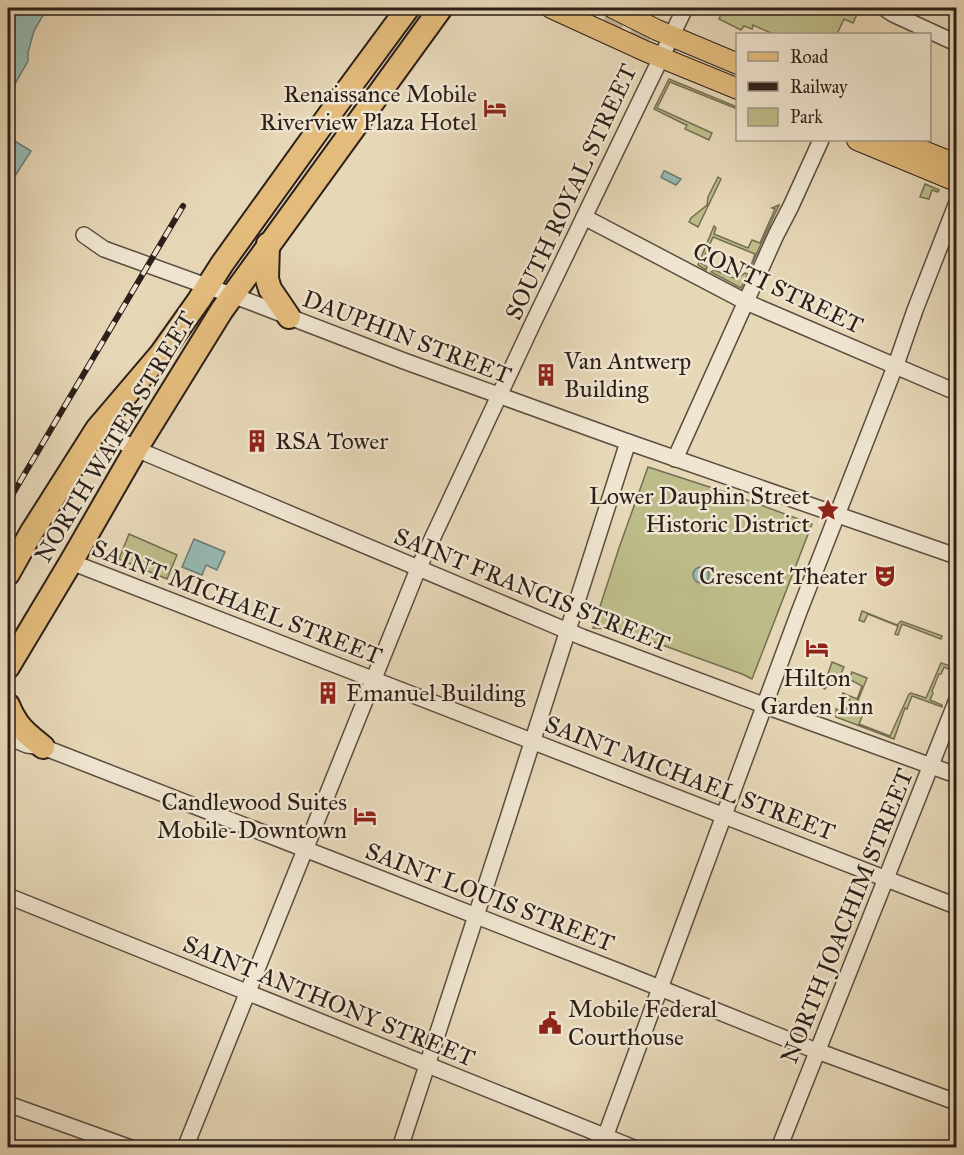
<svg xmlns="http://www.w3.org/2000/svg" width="964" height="1155" font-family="'IM FELL Great Primer',serif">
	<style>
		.green { fill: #bcbc89; stroke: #746e51; stroke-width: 1.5 }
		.water { fill: #96b9b2; stroke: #6c7b75; stroke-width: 1.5 }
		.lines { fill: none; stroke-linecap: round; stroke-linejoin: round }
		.major-tunnel { stroke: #c1b297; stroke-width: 20; stroke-dasharray: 20 10; stroke-linecap: butt }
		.minor-casing { stroke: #5a4d40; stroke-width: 18 }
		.major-casing { stroke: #2c1f19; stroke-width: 22 }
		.highway-casing { stroke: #2c1f19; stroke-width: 26 }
		.minor { stroke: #efe5d0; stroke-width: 15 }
		.major { stroke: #e3bc7c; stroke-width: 20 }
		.highway { stroke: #e3bc7c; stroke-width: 22 }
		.rail-casing { stroke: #2c1f19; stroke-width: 6 }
		.rail { stroke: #efe5d0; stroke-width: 4; stroke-dasharray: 11; stroke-linecap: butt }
		.labels { text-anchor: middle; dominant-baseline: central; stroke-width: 5; stroke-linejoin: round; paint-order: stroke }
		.poi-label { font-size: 24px; fill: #2c1f19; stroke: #efe5d0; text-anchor: end }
		.street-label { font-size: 24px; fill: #2c1f19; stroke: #efe5d0 }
	</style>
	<rect width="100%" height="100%" fill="#e6d7b7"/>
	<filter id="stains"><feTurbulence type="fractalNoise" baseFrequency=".00333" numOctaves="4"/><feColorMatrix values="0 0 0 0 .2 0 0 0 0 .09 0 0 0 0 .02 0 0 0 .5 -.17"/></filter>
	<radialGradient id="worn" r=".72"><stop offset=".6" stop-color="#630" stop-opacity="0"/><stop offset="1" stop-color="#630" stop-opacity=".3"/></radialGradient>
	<!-- green -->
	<g class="green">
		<path d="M724,8H860L853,23L844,19L837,34H773L753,25L752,29L744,26L741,30L719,19Z"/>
		<path d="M669,79L737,107V109L670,82L657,108L712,133L709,140L685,129L687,125L684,124L654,109Z"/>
		<path d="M718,177L721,179L698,227L689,222L691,218L707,205L708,197Z"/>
		<path d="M925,184L939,190L938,192L932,190L929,199L920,197Z"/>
		<path d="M779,205L750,268L755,254L713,237L705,255L708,257L701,263L707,267L706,270L698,265L714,226L716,228L714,234L748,248L752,240L760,243L775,209L772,208Z"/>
		<path d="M714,270L736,279L745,273L748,274L741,288L711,272Z"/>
		<path d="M648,467L728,493L812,524L752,679L742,674L621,630L593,628L619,548Z"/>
		<path d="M129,534L177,555L167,579L119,559Z"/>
		<path d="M862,611L897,625L901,621L942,636L941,639L902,624L898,635L895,634L898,626L868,614L864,622L859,620Z"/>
		<path d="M832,662L844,667L839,678L828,687H826L825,689L823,688Z"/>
		<path d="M941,663L956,668V672L944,667L941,674H939L932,691L933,693L930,700L942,705V707L912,696L907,709L905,708L894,739L836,717V709L845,713L850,700L842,697L843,693L857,699L862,686L849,679L852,672L867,678L855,708L864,712L859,724L890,736L909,694L911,693L926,698Z"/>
	</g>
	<!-- water -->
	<g class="water">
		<path d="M8,8H49L42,17L34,31L28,52V61L8,96Z"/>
		<path d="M8,137L31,151L8,187Z"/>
		<path d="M664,171H665L681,179L676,185L662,178L661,177Z"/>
		<path d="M194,539L225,552L217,570L206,565L202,575L182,567Z"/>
		<circle cx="701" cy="575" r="8"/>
	</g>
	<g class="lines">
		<!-- major-tunnel -->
		<path class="major-tunnel" d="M576,8L685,55"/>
		<!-- minor casing -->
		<g class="minor-casing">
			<g id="minor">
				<path d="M884,8L893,14L956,43"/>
				<path d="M584,217L746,302L956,392"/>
				<path d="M84,235L104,249L248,301L404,361L628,442L956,556"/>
				<path d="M97,429L136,449L582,637L774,709L956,775"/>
				<path d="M675,459L776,235L791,206L821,140"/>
				<path d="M71,562L956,906"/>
				<path d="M8,737L27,745L43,747L620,972L809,1048L956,1102"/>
				<path d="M8,896L634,1148"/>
				<path d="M8,1104L131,1148"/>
				<path d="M185,1148L418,569L533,323L685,8"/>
				<path d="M400,1148L507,821L628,442"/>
				<path d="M601,1148L799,612L898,359L915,310L956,205"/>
				<path d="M779,1148L956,702"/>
			</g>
		</g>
		<!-- major casing -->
		<g class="major-casing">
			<g id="major">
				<path d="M551,8L645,51L738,89"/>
				<path d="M613,8L657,30L738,64"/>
				<path d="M857,140L956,181"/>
				<path d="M896,140L956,164"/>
			</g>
		</g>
		<!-- highway casing -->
		<g class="highway-casing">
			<g id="highway">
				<path d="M268,244L267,279L270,289L289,317"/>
				<path d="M8,574L31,533L97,429L160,355L199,300L222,264L332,111L408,8"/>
				<path d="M8,667L71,562L136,449L222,310L441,8"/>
				<path d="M8,705C17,727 25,732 43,747"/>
			</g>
		</g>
		<!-- minor -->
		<use href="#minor" class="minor"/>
		<!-- major -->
		<use href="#major" class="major"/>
		<!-- highway -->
		<use href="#highway" class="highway"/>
		<!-- rail casing -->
		<g class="rail-casing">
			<path id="rail" d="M8,502L183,206"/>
		</g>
		<!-- rail -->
		<use href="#rail" class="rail"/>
	</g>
	<!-- icons -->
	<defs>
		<g id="hotel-bare" transform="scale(1.8)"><path d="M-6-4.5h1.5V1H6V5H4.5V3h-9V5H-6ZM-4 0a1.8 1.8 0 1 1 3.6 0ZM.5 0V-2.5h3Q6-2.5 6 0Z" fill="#8f2418" stroke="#efe5d0" stroke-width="2.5" paint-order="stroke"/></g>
		<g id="building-bare" transform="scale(1.8)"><path d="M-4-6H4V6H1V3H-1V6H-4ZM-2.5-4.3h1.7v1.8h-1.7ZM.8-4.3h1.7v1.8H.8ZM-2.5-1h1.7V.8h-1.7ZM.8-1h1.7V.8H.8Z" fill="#8f2418" stroke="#efe5d0" stroke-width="2.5" paint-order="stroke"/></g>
		<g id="sight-bare" transform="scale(1.8)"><path d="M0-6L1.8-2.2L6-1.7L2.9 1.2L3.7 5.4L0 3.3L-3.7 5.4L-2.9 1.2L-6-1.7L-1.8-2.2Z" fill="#8f2418" stroke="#efe5d0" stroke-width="2.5" paint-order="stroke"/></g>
		<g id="theatre-bare" transform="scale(1.8)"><path d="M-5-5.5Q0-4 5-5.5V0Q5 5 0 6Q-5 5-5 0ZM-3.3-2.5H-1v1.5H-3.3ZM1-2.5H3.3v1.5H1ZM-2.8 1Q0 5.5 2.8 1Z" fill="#8f2418" stroke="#efe5d0" stroke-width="2.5" paint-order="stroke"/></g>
		<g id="civic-bare" transform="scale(1.8)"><path d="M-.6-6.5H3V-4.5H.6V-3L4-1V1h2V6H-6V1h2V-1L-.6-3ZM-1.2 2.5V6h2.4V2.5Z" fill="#8f2418" stroke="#efe5d0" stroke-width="2.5" paint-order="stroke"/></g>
	</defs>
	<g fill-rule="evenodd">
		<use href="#hotel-bare" x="495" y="108"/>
		<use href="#building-bare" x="546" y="375"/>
		<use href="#building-bare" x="257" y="441"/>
		<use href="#sight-bare" x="828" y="510"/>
		<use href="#theatre-bare" x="885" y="576"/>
		<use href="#hotel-bare" x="817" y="648"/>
		<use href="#building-bare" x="328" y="693"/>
		<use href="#hotel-bare" x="365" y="816"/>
		<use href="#civic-bare" x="550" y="1023"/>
	</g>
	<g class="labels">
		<!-- poi labels -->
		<g class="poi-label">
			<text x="477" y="94">Renaissance Mobile<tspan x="477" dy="28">Riverview Plaza Hotel</tspan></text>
			<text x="564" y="361" text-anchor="start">Van Antwerp<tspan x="564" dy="28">Building</tspan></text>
			<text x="275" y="441" text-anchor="start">RSA Tower</text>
			<text x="810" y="496">Lower Dauphin Street<tspan x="810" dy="28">Historic District</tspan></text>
			<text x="867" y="576">Crescent Theater</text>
			<text x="817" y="678" text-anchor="middle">Hilton<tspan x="817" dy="28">Garden Inn</tspan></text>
			<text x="346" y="693" text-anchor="start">Emanuel Building</text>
			<text x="347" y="802">Candlewood Suites<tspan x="347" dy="28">Mobile-Downtown</tspan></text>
			<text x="568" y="1009" text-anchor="start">Mobile Federal<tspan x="568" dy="28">Courthouse</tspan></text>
		</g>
		<!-- street labels -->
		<g class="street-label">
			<text transform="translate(571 192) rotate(-65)">SOUTH ROYAL STREET</text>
			<text transform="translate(778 288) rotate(25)">CONTI STREET</text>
			<text transform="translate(407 337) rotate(21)">DAUPHIN STREET</text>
			<text transform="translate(115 437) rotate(-59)">NORTH WATER STREET</text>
			<text transform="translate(532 590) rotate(22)">SAINT FRANCIS STREET</text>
			<text transform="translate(237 602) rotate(21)">SAINT MICHAEL STREET</text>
			<text transform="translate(690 778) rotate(21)">SAINT MICHAEL STREET</text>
			<text transform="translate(490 897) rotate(21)">SAINT LOUIS STREET</text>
			<text transform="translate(847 916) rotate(-68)">NORTH JOACHIM STREET</text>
			<text transform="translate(329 1001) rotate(22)">SAINT ANTHONY STREET</text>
		</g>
	</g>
	<!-- margin -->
	<rect width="964" height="1155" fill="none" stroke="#e6d7b7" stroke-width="30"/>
	<rect x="9" y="9" width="946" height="1137" fill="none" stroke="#2c1f19" stroke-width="3"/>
	<rect x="15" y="15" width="934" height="1125" fill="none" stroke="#2c1f19" stroke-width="1.5"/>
	<!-- legend -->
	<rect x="736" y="33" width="195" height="108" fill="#efe5d0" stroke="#a19687" stroke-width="1.5"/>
	<rect x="748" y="52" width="30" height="9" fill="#e3bc7c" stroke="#a19687" stroke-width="1.5"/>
	<text x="790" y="63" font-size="18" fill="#2c1f19">Road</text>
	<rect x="748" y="82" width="30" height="9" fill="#2c1f19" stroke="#a19687" stroke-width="1.5"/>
	<text x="790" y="93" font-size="18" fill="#2c1f19">Railway</text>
	<rect x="748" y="108" width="30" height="18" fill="#bcbc89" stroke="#a19687" stroke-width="1.5"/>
	<text x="790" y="123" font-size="18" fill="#2c1f19">Park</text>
	<rect width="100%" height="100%" filter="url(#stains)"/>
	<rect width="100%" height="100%" fill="url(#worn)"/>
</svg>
